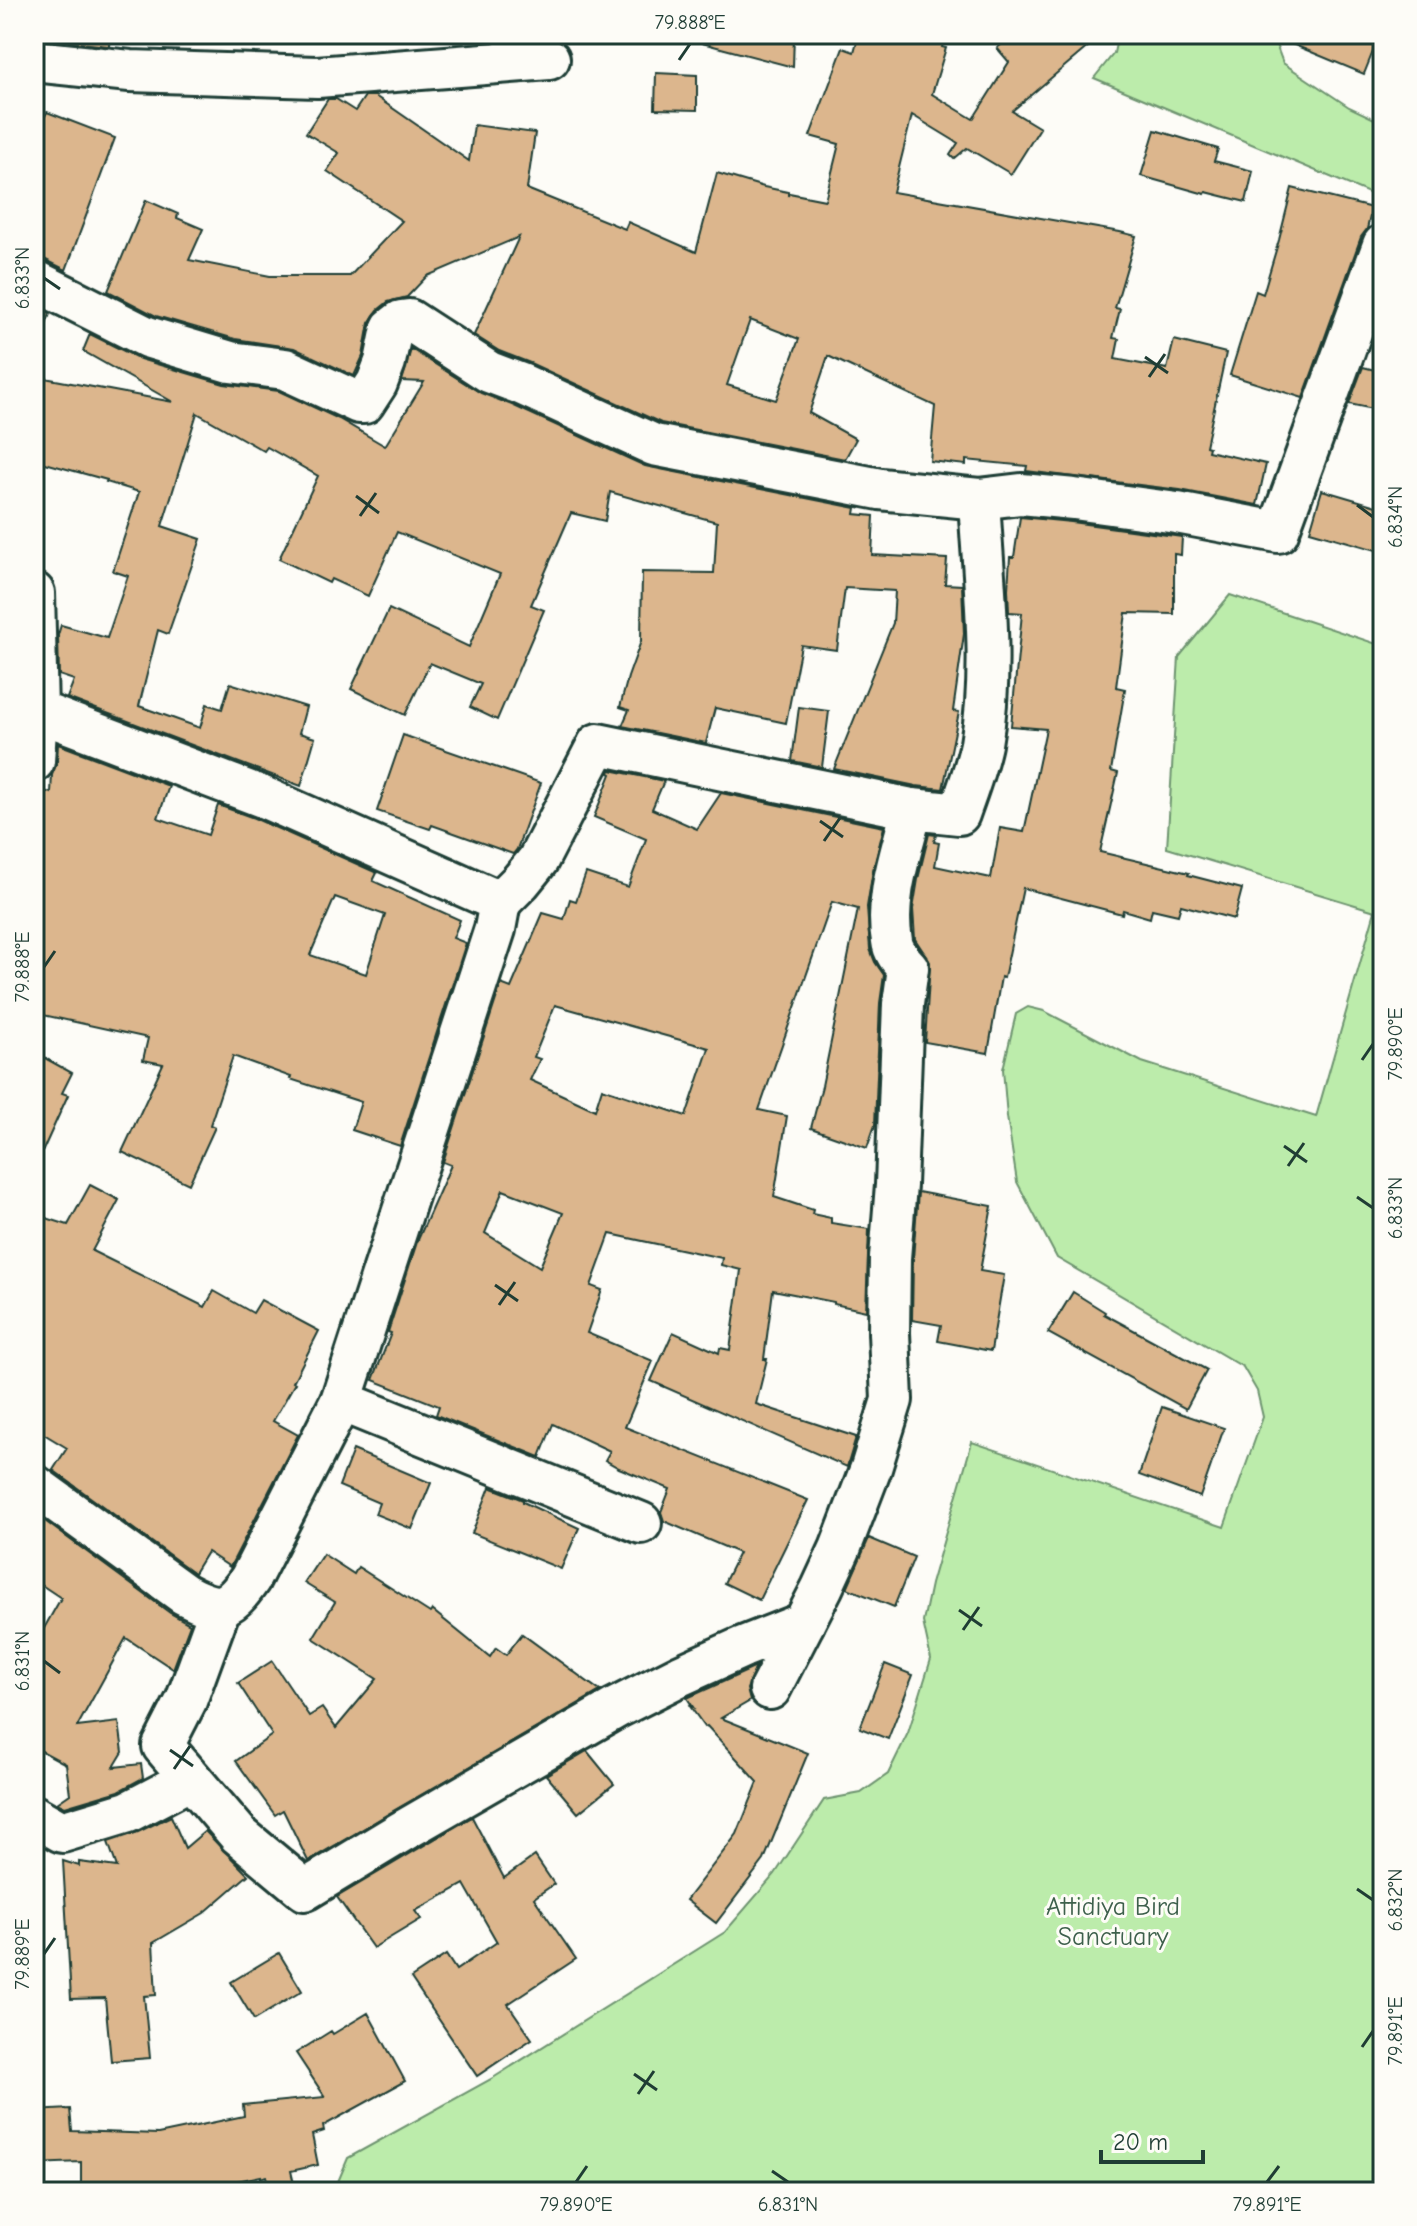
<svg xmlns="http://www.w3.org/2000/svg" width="1417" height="2226" font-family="'Comic Neue',sans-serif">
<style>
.green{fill:#bcecab;stroke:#6e9470;stroke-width:2}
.building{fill:#dcb68d;stroke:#1f3d34;stroke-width:2;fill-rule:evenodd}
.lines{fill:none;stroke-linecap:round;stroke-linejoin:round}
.minor-casing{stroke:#1f3d34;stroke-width:46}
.minor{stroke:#fdfcf7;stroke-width:40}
.ticks{fill:none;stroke:#1f3d34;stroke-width:3}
.labels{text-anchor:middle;stroke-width:6;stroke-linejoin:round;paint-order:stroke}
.park-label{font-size:26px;fill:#3e604c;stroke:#fdfcf7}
.neatline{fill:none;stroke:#1f3d34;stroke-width:3}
.ticks-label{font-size:20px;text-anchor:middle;fill:#1f3d34}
</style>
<rect width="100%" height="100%" fill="#fdfcf7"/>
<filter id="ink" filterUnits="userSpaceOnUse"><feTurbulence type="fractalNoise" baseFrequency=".0125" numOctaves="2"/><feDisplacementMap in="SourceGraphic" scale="16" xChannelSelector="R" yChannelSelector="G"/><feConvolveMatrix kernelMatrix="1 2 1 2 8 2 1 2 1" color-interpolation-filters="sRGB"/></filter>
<g filter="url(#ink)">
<g class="green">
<polygon points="1118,34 1272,34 1283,63 1349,107 1383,123 1383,199 1094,78 1114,53"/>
<polygon points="1230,595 1380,645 1383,648 1383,2192 337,2192 337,2184 348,2158 493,2078 725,1932 775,1874 824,1800 861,1793 888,1774 908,1733 931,1659 923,1622 931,1584 972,1442 1224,1527 1263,1417 1257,1391 1243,1367 1057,1258 1017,1182 1007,1117 1003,1069 1016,1014 1028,1007 1044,1011 1142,1062 1316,1117 1375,911 1167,848 1179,657"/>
</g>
<g class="building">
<polygon points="70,34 110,34 109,46 70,42"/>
<polygon points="704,34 794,34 793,67 702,43"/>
<path d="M859,34H946L942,47L946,48L932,94L973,119L1009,62L997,48L1014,34H1103L1012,111L1040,128L1011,174L967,148L954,159L950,155L958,143L912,115L893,192L1120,232L1136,236L1115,308L1120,309L1113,338L1119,339L1115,359L1167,369L1174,340L1226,353L1206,446L1209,447L1208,451L1266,464L1257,505L1180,490L1026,471L1027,466L966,460V465L930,461L935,406L828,356L809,413L856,439L845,459L661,423L530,363L499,351L474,335L519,237L427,276L407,297L388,302L378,310L369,323L363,356L354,376L294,348L235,339L156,316L108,291L146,200L178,214L177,218L203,229L189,260L270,276H350L402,221L327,171L339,153L306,133L328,99H336L355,111L365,96H375L469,161L474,125L535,133L527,189L625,229L628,222L696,252L717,173L764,187L788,192V196L789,193L825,200L839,144L810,136L843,48L854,52ZM750,320L799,339L776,400L727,385Z"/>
<polygon points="1268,34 1380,34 1364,74"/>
<polygon points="656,73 697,75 697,110 655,109"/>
<polygon points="47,112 115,138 66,270 44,259 34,257 34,113 45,116"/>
<polygon points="1155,130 1218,149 1214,161 1253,171 1246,202 1206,192 1205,194 1141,176"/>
<polygon points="1292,188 1372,208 1367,229 1361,237 1303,398 1230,375 1256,291 1263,294 1279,240"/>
<polygon points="34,306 50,314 37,348 34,348"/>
<polygon points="90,334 140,359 224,384 279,391 339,419 385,446 424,382 402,381 411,349 481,393 512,405 645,466 856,508 855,514 874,516 872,555 947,559 945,584 962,585 964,634 953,711 959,712 943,789 916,786 834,769 893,623 895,591 845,588 837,650 801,645 786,723 715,708 706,743 622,726 629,710 620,707 628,677 641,641 642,572 714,573 717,522 610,492 605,521 571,513 531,605 544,610 497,720 470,707 481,684 430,663 405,715 351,689 389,609 469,647 500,574 397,532 368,596 331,579 329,583 279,559 318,476 267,447 264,451 197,413 162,526 201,539 168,634 158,630 139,706 200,728 207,704 222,709 230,683 306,707 299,733 315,738 301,786 67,698 74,680 59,675 58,635 61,625 107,638 128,576 113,571 139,492 106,482 107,480 34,460 34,376 173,402 83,351"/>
<polygon points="1363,367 1383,372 1383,411 1349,404"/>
<polygon points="1322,490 1383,508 1383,552 1310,531"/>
<polygon points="1020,517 1071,522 1182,537 1181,555 1174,554 1174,614 1126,613 1116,687 1125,689 1111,771 1118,773 1100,852 1189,873 1188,875 1242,889 1234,919 1181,905 1178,915 1152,909 1150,918 1123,910 1122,914 1023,888 1004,978 1001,977 988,1053 925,1042 930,962 915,939 913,909 918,879 929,834 936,835 934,842 939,843 935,866 991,878 1000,828 1024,832 1046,729 1011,726 1022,613 1009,612 1008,589 1010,557 1014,557"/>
<polygon points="799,707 829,711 822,767 792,761"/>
<polygon points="403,735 541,783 517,849 513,854 432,825 430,829 377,811"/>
<path d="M58,744L169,786L158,818L208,835L218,805L254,818L377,873L373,881L460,920L453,938L466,943L400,1146L352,1130L361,1102L290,1079L291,1077L233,1056L210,1125L215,1127L189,1184L122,1152L163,1064L143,1060L148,1038L34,1013V817L40,790L51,793L52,775L57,762ZM335,897L385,915L366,974L310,955Z"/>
<path d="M610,770L664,781L652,809L697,829L721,793L884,827L873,870L867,907L870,949L875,962L884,975L880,1003L875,1125L867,1148L811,1128L822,1086L858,909L832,902L759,1110L787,1116L774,1197L813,1210L812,1214L831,1218V1223L869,1229L866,1311L834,1304V1302L773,1290L764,1359H767L756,1404L856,1437L847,1467L651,1381L673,1332L719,1353L720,1348L730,1350L741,1270L721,1265L722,1258L610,1234L591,1286L602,1290L587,1333L653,1361L625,1427L808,1500L759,1600L724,1583L739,1553L664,1521L661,1512L670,1489L619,1468L605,1460L610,1451L553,1424L540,1457L436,1415L439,1406L373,1380L391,1333L388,1332L417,1242L451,1165L443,1162L501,984L511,988L543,913L564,919L570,899L576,901L586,873L628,887L646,839L594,817L611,774L609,773ZM555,1005L709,1048L686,1116L602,1088L595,1110L530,1080L540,1059L534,1057ZM503,1190L563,1213L540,1267L485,1233Z"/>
<polygon points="34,1052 72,1073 62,1093 68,1095 34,1170"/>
<polygon points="90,1185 119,1200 92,1251 205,1307 214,1291 253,1313 261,1300 319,1331 293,1382 295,1383 273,1421 298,1435 230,1567 207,1552 194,1573 53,1470 67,1448 34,1428 34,1400 44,1384 34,1377 34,1214 68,1225"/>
<polygon points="918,1192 992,1206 980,1271 1004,1275 991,1351 938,1341 941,1325 912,1320 913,1259"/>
<polygon points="1073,1292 1105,1312 1104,1314 1207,1370 1186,1409 1048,1333"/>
<polygon points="1162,1407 1224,1428 1200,1497 1139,1475"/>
<polygon points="353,1450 431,1483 412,1529 375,1514 379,1503 339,1486"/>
<polygon points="490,1487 523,1500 523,1502 579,1528 561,1569 472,1533"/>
<polygon points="34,1513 170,1613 190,1624 173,1669 126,1638 77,1727 119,1722 123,1752 114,1767 141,1764 143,1778 119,1791 65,1807 57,1803 70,1794 66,1764 34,1747 34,1646 61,1598 34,1580"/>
<polygon points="869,1538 914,1557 894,1607 847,1588"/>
<polygon points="323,1554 354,1574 358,1567 430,1613 432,1610 490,1657 496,1648 506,1655 522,1634 600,1691 308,1861 283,1810 275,1815 236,1761 272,1735 238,1683 272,1661 309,1716 322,1708 336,1728 377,1679 313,1638 335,1602 304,1583"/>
<polygon points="885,1664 913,1675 888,1739 860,1728"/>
<polygon points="756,1667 747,1689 750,1701 721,1718 808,1753 764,1860 716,1923 686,1900 737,1834 758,1782 707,1726 705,1727 689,1705 693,1707 687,1698"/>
<polygon points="587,1751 614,1784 578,1813 546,1775"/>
<polygon points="171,1816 185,1848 205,1831 248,1875 204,1913 153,1943 156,1995 144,1996 150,2058 111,2061 105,1998 71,1999 63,1861 79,1866 79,1862 117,1867 108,1842 138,1832"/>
<polygon points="472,1817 504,1878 535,1856 554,1884 534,1898 576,1959 508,2004 532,2039 477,2076 411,1978 446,1955 456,1970 497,1942 464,1884 415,1911 421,1919 373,1948 337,1897"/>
<polygon points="279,1953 302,1991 254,2020 231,1982"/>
<polygon points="368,2013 405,2081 323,2126 324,2131 312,2135 318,2165 291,2171 296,2192 270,2192 266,2176 261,2178 261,2176 184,2192 147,2192 147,2189 81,2188 81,2162 34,2164 34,2111 70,2109 72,2131 158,2134 244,2116 243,2105 325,2097 296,2053 331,2031 333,2034"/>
</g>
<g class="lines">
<g class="minor-casing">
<g id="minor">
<polyline points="34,61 130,71 317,77 549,59"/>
<polyline points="34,280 147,337 230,362 285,369 359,403 364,403 377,383 385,362 392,328 401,321 409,320 489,372 521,384 654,445 880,489 979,499 1021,494 1074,499 1177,513 1278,532 1383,245"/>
<polyline points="34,593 37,711 34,761"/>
<polyline points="500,902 521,881 538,860 598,744 912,809"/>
<polyline points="341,1401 641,1523"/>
<path d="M34,1485L184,1594C218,1612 228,1611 250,1579L341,1401L495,929L500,902L263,797L37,711"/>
<polyline points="220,1608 186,1701 163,1746 239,1835 305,1890 401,1832 616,1708 681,1675 743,1647 804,1623"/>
<path d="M770,1689L822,1588L840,1549L871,1468L892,1400L889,1333L890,1258L896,1185L903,1004L908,968C901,960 893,952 892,941C884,897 902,851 912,809L959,814C967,791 976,768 981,744C995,666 983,578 979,499"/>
<polyline points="34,1816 62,1832 128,1812 191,1779"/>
</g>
</g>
<use href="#minor" class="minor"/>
</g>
</g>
<path class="ticks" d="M679,60L690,44M44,278L60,289M1145,357L1168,373M1149,377L1165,354M356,496L379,513M1357,505L1373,517M360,516L376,493M820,821L843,837M824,841L840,818M44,967L55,951M1362,1060L1373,1044M1284,1146L1307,1162M1288,1166L1304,1143M1357,1197L1373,1208M495,1285L518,1301M499,1305L515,1282M959,1610L982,1626M963,1630L979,1607M44,1661L60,1673M170,1750L193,1766M174,1769L190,1746M1357,1889L1373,1900M44,1954L55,1938M1362,2047L1373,2031M634,2074L657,2090M638,2094L654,2071M772,2171L788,2182M576,2182L587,2166M1267,2182L1279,2166"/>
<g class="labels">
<g class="park-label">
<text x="1113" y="1915">Attidiya Bird<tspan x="1113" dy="30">Sanctuary</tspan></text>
</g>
</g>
<rect width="1417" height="2226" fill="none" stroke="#fdfcf7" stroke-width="88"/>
<path d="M1101 2150v12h102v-12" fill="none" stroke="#1f3d34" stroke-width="4"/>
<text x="1113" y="2150" font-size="24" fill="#1f3d34" stroke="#fdfcf7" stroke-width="6" paint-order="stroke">20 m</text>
<rect x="44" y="44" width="1329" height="2138" class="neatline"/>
<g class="ticks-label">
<text x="690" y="29">79.888°E</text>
<text transform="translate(22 278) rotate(-90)" y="7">6.833°N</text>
<text transform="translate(1395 517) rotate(-90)" y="7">6.834°N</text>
<text transform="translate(22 967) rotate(-90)" y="7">79.888°E</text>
<text transform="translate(1395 1044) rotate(-90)" y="7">79.890°E</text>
<text transform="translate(1395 1208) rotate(-90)" y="7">6.833°N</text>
<text transform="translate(22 1661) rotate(-90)" y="7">6.831°N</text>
<text transform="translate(1395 1900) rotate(-90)" y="7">6.832°N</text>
<text transform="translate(22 1954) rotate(-90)" y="7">79.889°E</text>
<text transform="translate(1395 2031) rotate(-90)" y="7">79.891°E</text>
<text x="576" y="2211">79.890°E</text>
<text x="788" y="2211">6.831°N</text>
<text x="1267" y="2211">79.891°E</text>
</g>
</svg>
